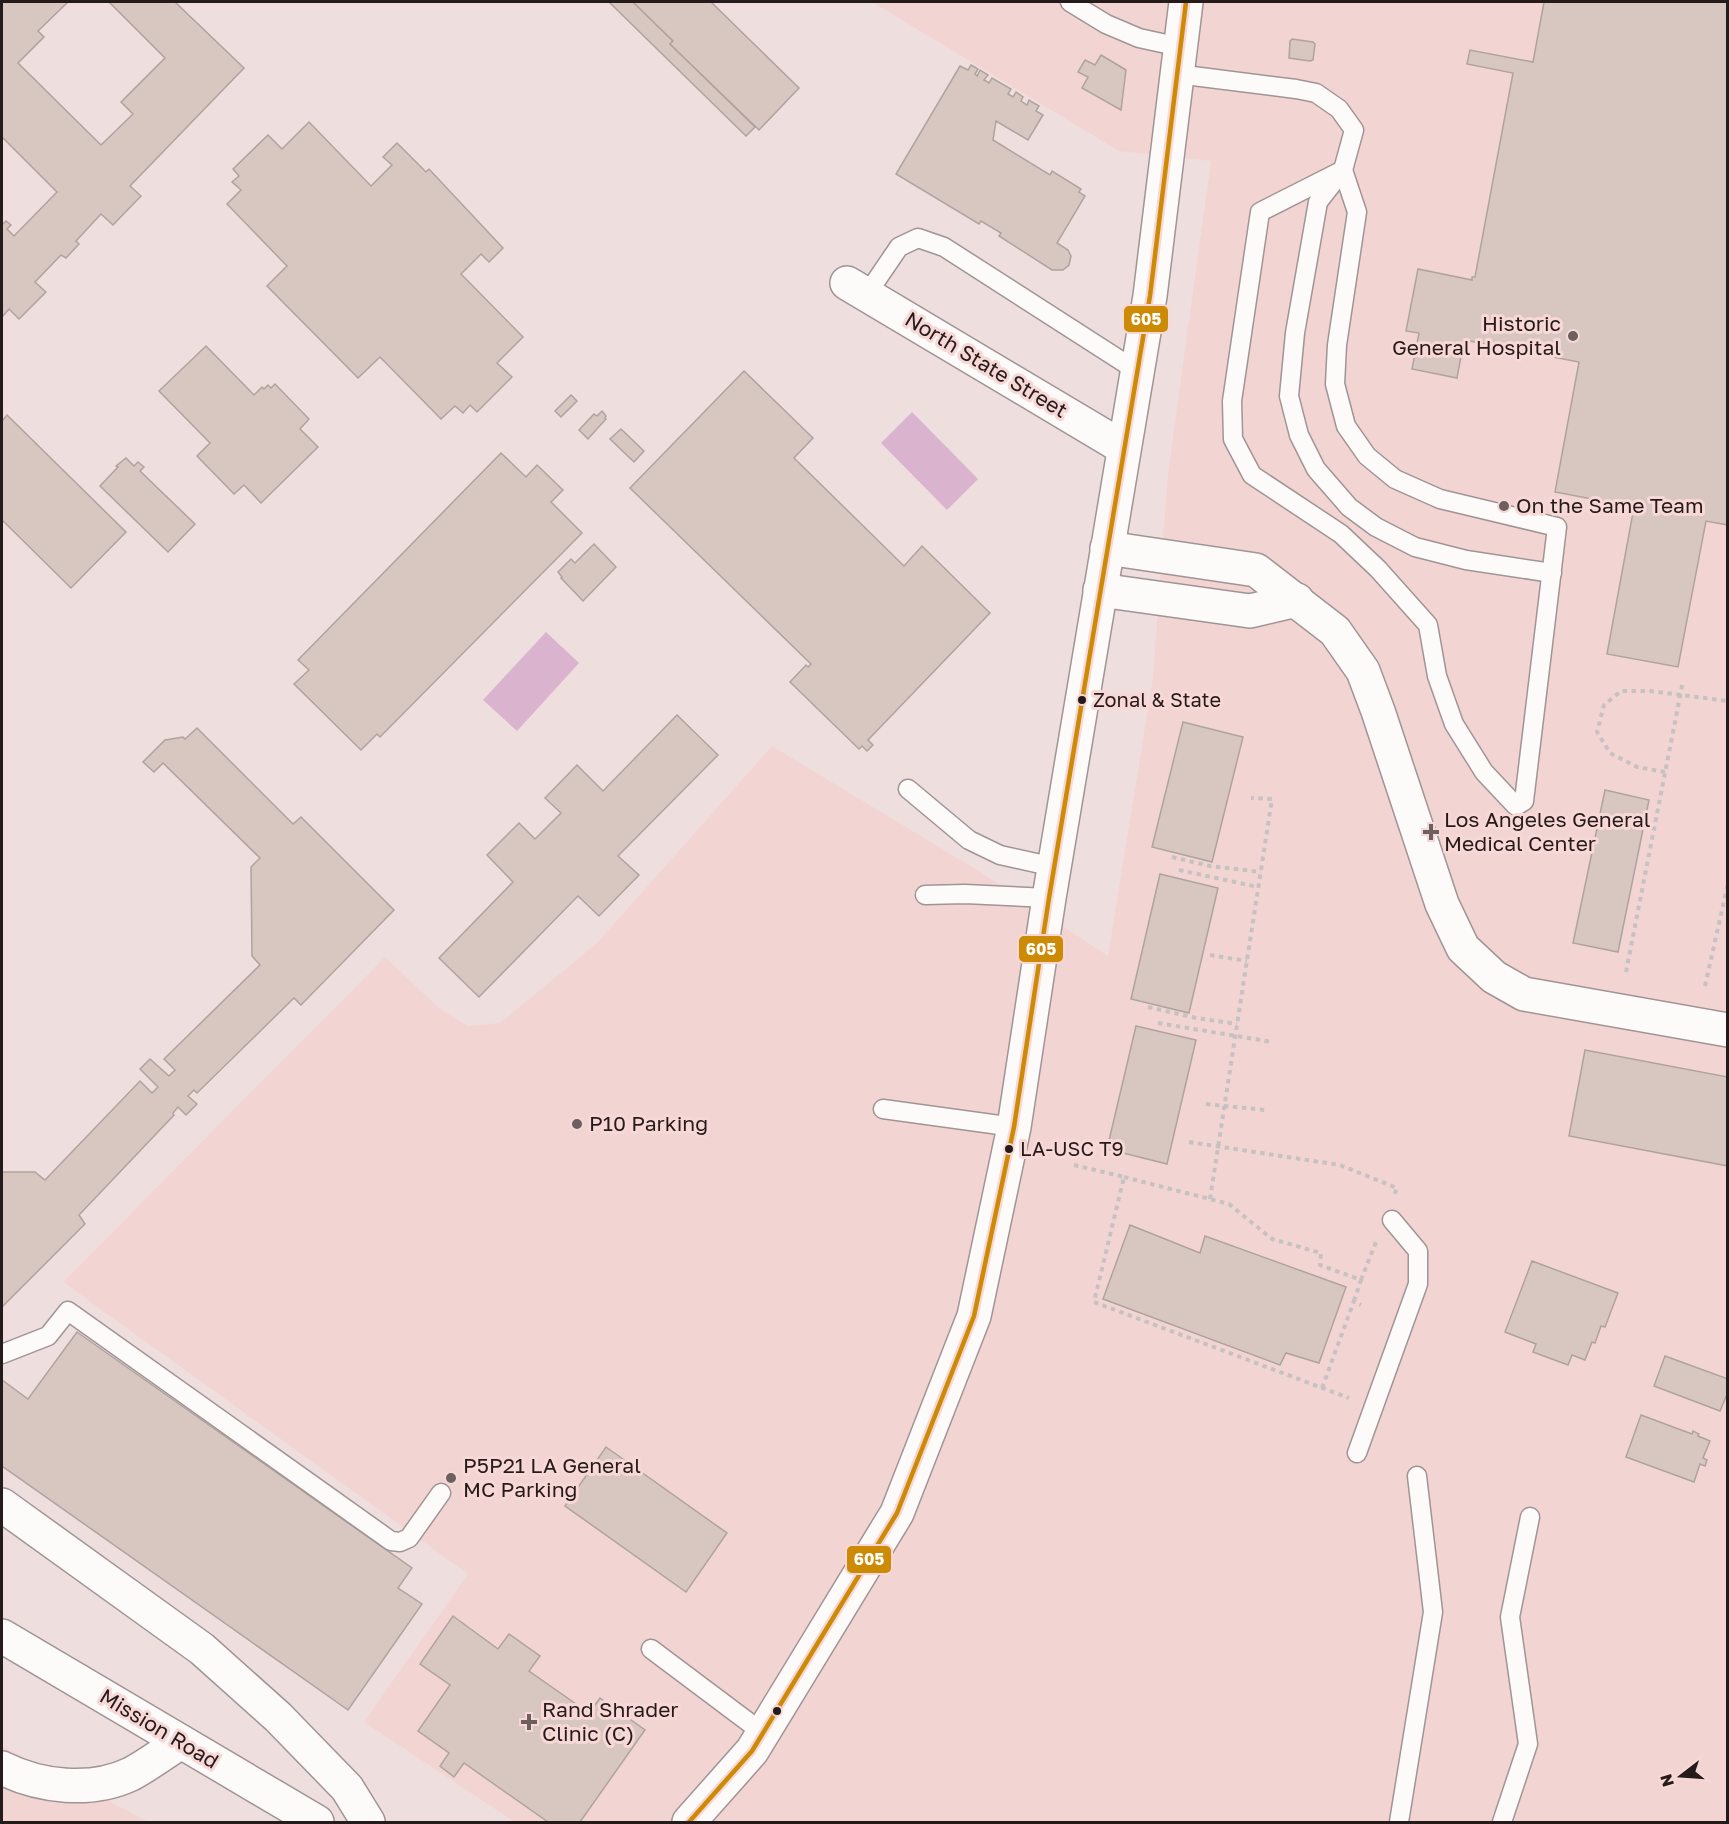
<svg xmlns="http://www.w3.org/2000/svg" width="1729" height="1824" font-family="'Golos Text',sans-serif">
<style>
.built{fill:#f2d5d3}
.water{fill:#dab3cf}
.building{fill:#d8c6c1;stroke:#afa3a0;stroke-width:1.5}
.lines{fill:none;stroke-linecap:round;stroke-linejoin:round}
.lane-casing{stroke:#a19494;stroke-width:21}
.street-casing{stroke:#a19494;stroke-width:36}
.primary-casing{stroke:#a19494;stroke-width:36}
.path{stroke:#c7c1c1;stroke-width:4;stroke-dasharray:4.5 4.5;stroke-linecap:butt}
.lane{stroke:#fdfafa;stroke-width:18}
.street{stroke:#fdfafa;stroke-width:33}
.primary{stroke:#fdfafa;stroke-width:33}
.bus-1-casing{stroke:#f7d8d6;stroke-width:9}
.bus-1{stroke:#cd8a05;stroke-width:4.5}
.poi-dot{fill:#6c5f5f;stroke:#f7d8d6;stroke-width:2}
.bus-dot{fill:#261b1b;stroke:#f7d8d6;stroke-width:2}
.labels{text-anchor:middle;stroke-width:6;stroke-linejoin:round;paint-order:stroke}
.bus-label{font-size:20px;fill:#261b1b;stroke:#f7d8d6;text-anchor:start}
.poi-label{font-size:21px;fill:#261b1b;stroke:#f7d8d6;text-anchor:start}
.street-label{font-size:21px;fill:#261b1b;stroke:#f7d8d6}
.line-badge{stroke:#f7d8d6;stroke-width:2}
.badge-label{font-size:16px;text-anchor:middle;font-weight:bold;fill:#fff}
</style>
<rect width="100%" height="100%" fill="#efdede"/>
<g class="built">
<polygon points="872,2 1727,2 1727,1822 515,1822 364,1722 468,1574 63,1282 385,957 440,1009 468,1026 500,1023 597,943 772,746 990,878 1108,956 1153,678 1168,474 1211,161 1119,151"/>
<polygon points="2,1746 149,1822 2,1822"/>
</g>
<g class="water">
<polygon points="912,412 978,479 947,510 881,443"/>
<polygon points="546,632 579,663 517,731 483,700"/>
</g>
<g class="building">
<polygon points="2,2 68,2 38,31 44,37 18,63 101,145 133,114 121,102 165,58 109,2 175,2 244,68 130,186 141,196 113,225 101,214 76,241 79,244 66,258 61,255 35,282 46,292 19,319 9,309 2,317 2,225 6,221 11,225 7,229 14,236 57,192 2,137"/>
<polygon points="609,2 633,2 673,41 670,44 755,127 746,136"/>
<polygon points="633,2 711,2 799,88 759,130 670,44 673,41"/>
<polygon points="1544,2 1728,2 1728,525 1706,521 1678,667 1607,654 1634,507 1555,492 1579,362 1464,340 1457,378 1412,369 1419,333 1406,331 1418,269 1472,280 1472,277 1475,277 1513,73 1467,64 1470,50 1533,62"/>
<polygon points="1292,39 1313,42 1315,44 1313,60 1310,61 1289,58 1290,41"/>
<polygon points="1101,55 1126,70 1121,110 1082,88 1088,77 1078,72 1085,60 1095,65"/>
<polygon points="971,65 978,69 975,74 977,76 980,70 988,75 984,80 989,83 992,78 1011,89 1008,94 1013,97 1016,92 1023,97 1021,101 1027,105 1029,100 1039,106 1036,111 1043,115 1028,140 996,121 993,140 1050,175 1052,171 1081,189 1079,192 1085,196 1057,243 1068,250 1071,256 1069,265 1063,270 1052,270 999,236 1001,233 981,221 979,224 896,174 960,66 968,70"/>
<polygon points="309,122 371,186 392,165 383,157 397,143 426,172 429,169 503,248 489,262 481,254 461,274 523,337 497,363 512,377 477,412 470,405 463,413 455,406 441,419 380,357 358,378 267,286 287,266 227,204 241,190 232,182 239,176 233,169 268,135 282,149"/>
<polygon points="206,346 254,395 262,387 264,389 268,385 271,388 275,384 309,419 300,429 318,447 261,503 244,485 234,494 197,456 210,443 159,391"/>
<polygon points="744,371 813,438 794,458 904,566 922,546 990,613 868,740 873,745 867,751 862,746 859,749 790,682 806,665 808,667 811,664 630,488"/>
<polygon points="571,395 577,401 561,417 555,411"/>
<polygon points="602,411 606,416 605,418 606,419 588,439 579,430 594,414 597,416"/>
<polygon points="7,415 126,532 71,588 2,520 2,421"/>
<polygon points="621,429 644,451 634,462 610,439"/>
<polygon points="501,453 526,477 537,465 563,490 551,502 582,533 380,737 377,734 361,750 294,684 309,670 298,660"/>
<polygon points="126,458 134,466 138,462 144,467 140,471 195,524 168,552 100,486 118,467 116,466"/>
<polygon points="594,544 616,567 583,601 561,578 562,577 558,572 571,559 575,563"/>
<polygon points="677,715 718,755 618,856 639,875 599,916 578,896 479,997 439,958 513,882 487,855 519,823 535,839 561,813 545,798 577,765 603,791"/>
<polygon points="1183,722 1243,737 1212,862 1152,847"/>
<polygon points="197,728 293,824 301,817 394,910 301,1005 294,998 197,1093 194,1090 188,1096 197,1104 186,1115 178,1107 173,1113 174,1115 79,1215 85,1224 2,1307 2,1172 35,1172 45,1180 140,1081 152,1093 158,1087 140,1069 150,1059 169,1076 175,1070 164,1059 260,965 252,956 251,867 260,858 163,763 154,772 143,762 165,740 183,737 185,739"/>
<polygon points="1605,790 1649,800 1618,952 1573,943"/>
<polygon points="1160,874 1218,888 1189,1013 1131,999"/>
<polygon points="1136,1026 1196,1040 1167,1164 1107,1149"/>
<polygon points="1585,1050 1728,1077 1728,1166 1569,1136"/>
<polygon points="1130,1225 1200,1253 1205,1236 1346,1287 1319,1363 1286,1353 1280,1365 1103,1299"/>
<polygon points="1532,1261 1618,1293 1605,1327 1601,1326 1595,1343 1592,1342 1585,1360 1572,1355 1568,1365 1533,1352 1536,1344 1505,1332"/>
<polygon points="77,1332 412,1568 398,1588 422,1604 348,1710 2,1466 2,1380 28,1399"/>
<polygon points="1665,1356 1728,1379 1728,1392 1720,1411 1654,1386"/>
<polygon points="1641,1415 1692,1434 1693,1431 1699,1434 1698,1436 1710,1441 1703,1458 1707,1460 1705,1466 1700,1464 1694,1482 1626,1457"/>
<polygon points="606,1447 727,1533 686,1592 565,1506"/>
<polygon points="453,1616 498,1649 509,1634 540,1656 529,1671 589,1713 600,1698 645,1730 580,1822 548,1822 464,1763 454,1777 440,1766 449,1753 418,1731 450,1685 420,1664"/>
</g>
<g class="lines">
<g class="lane-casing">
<g id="lane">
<polyline points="1070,2 1106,24 1139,38 1180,47"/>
<polyline points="1177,74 1296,89 1316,93 1339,109 1354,130 1343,170 1318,202 1295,333 1289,396 1299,435 1316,469 1349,507 1376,527 1415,547 1466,560 1552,573"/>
<polygon points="1343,170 1357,212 1337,345 1335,384 1346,426 1367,456 1395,479 1440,499 1557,527 1524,801 1516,806 1484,772 1454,724 1437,676 1428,625 1378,569 1341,534 1252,475 1233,439 1232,401 1260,212"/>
<polyline points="867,294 899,247 918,238 944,247 1137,371"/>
<polyline points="908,789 969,840 1000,855 1054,867"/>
<polyline points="925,895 965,894 1049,898"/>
<polyline points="883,1109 1014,1127"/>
<polyline points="2,1354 48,1336 68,1311 391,1541 400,1542 409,1538 441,1493"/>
<polyline points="1357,1453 1418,1284 1418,1251 1392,1220"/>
<polyline points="651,1649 763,1733"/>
<polyline points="1399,1822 1433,1612 1417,1476"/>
<polyline points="1502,1822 1528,1744 1510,1617 1530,1517"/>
</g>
</g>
<g class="street-casing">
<g id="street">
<polyline points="847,283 1124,448"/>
<polyline points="1107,548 1256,570 1335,631 1363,671 1378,711 1442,904 1463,948 1494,977 1524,994 1728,1030"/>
<polyline points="1100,590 1250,611 1297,600"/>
<polyline points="689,1822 752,1751 897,1513 974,1316 1014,1127 1049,898 1150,296 1186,2"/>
</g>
</g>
<g class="primary-casing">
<g id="primary">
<polyline points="2,1505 202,1649 278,1717 347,1788 368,1822"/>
<polyline points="2,1636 317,1822"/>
<path d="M2,1768C40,1787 91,1793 131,1774C148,1765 165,1752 181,1742"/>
</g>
</g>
<g class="path">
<polyline points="1665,772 1637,767 1610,753 1597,732 1604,705 1621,691 1650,691 1728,701"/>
<polyline points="1172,857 1210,866 1261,872"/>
<polyline points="1179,870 1258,887"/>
<polyline points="1210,955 1247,961"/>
<polyline points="1626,972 1683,681"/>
<polyline points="1705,986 1728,883"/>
<polyline points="1148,1007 1196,1018 1237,1024"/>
<polyline points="1158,1023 1272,1042"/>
<polyline points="1206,1104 1265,1110"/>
<polyline points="1189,1142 1340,1165 1397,1188 1394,1196"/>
<polyline points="1074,1165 1124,1177 1094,1302 1349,1398"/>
<polyline points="1124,1177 1229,1204 1272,1239 1321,1253 1320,1265 1361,1280 1354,1301"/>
<polyline points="1210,1199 1272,799 1251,798"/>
<polyline points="1361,1280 1376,1242"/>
<polyline points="1322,1388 1354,1301 1361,1305"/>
</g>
<use href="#lane" class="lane"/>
<use href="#street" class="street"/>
<use href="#primary" class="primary"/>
<g class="bus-1-casing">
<polyline id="bus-1" points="689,1822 752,1751 897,1513 974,1316 1014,1127 1049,898 1150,296 1186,2"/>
</g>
<use href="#bus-1" class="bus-1"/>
</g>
<g class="poi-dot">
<circle cx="1573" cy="336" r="6"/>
<circle cx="1504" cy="506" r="6"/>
<path d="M1428 823h6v6h6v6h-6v6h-6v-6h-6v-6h6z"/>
<circle cx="577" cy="1124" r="6"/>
<circle cx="451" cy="1478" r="6"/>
<path d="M526 1713h6v6h6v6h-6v6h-6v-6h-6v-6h6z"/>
</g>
<g class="bus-dot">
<circle cx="1082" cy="700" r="5"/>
<circle cx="1009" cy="1149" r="5"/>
<circle cx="777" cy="1711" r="5"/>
</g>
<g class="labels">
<g class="bus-label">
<text x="1093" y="707">Zonal &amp; State</text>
<text x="1020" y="1156">LA-USC T9</text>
</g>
<g class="poi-label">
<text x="1561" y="331" text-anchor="end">Historic<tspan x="1561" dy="24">General Hospital</tspan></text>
<text x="1516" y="513">On the Same Team</text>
<text x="1444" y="827">Los Angeles General<tspan x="1444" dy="24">Medical Center</tspan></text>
<text x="589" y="1131">P10 Parking</text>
<text x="463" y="1473">P5P21 LA General<tspan x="463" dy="24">MC Parking</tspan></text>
<text x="542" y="1717">Rand Shrader<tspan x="542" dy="24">Clinic (C)</tspan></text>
</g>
<g class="street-label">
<text transform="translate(986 365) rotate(31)" y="7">North State Street</text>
<text transform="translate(159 1729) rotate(31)" y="7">Mission Road</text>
</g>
</g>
<g class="line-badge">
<rect x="1123" y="305" width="46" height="28" rx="6" fill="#cd8a05"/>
<rect x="1018" y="935" width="46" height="28" rx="6" fill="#cd8a05"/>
<rect x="846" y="1545" width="46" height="29" rx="6" fill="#cd8a05"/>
</g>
<g class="badge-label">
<text x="1146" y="325">605</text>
<text x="1041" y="955">605</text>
<text x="869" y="1565">605</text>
</g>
<rect width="1729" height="1824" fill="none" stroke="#261b1b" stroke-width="6"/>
<g transform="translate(1681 1776) rotate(253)" stroke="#f7d8d6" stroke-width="4.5" paint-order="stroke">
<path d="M0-4.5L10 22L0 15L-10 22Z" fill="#261b1b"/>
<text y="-9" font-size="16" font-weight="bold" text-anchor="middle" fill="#261b1b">N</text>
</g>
</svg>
